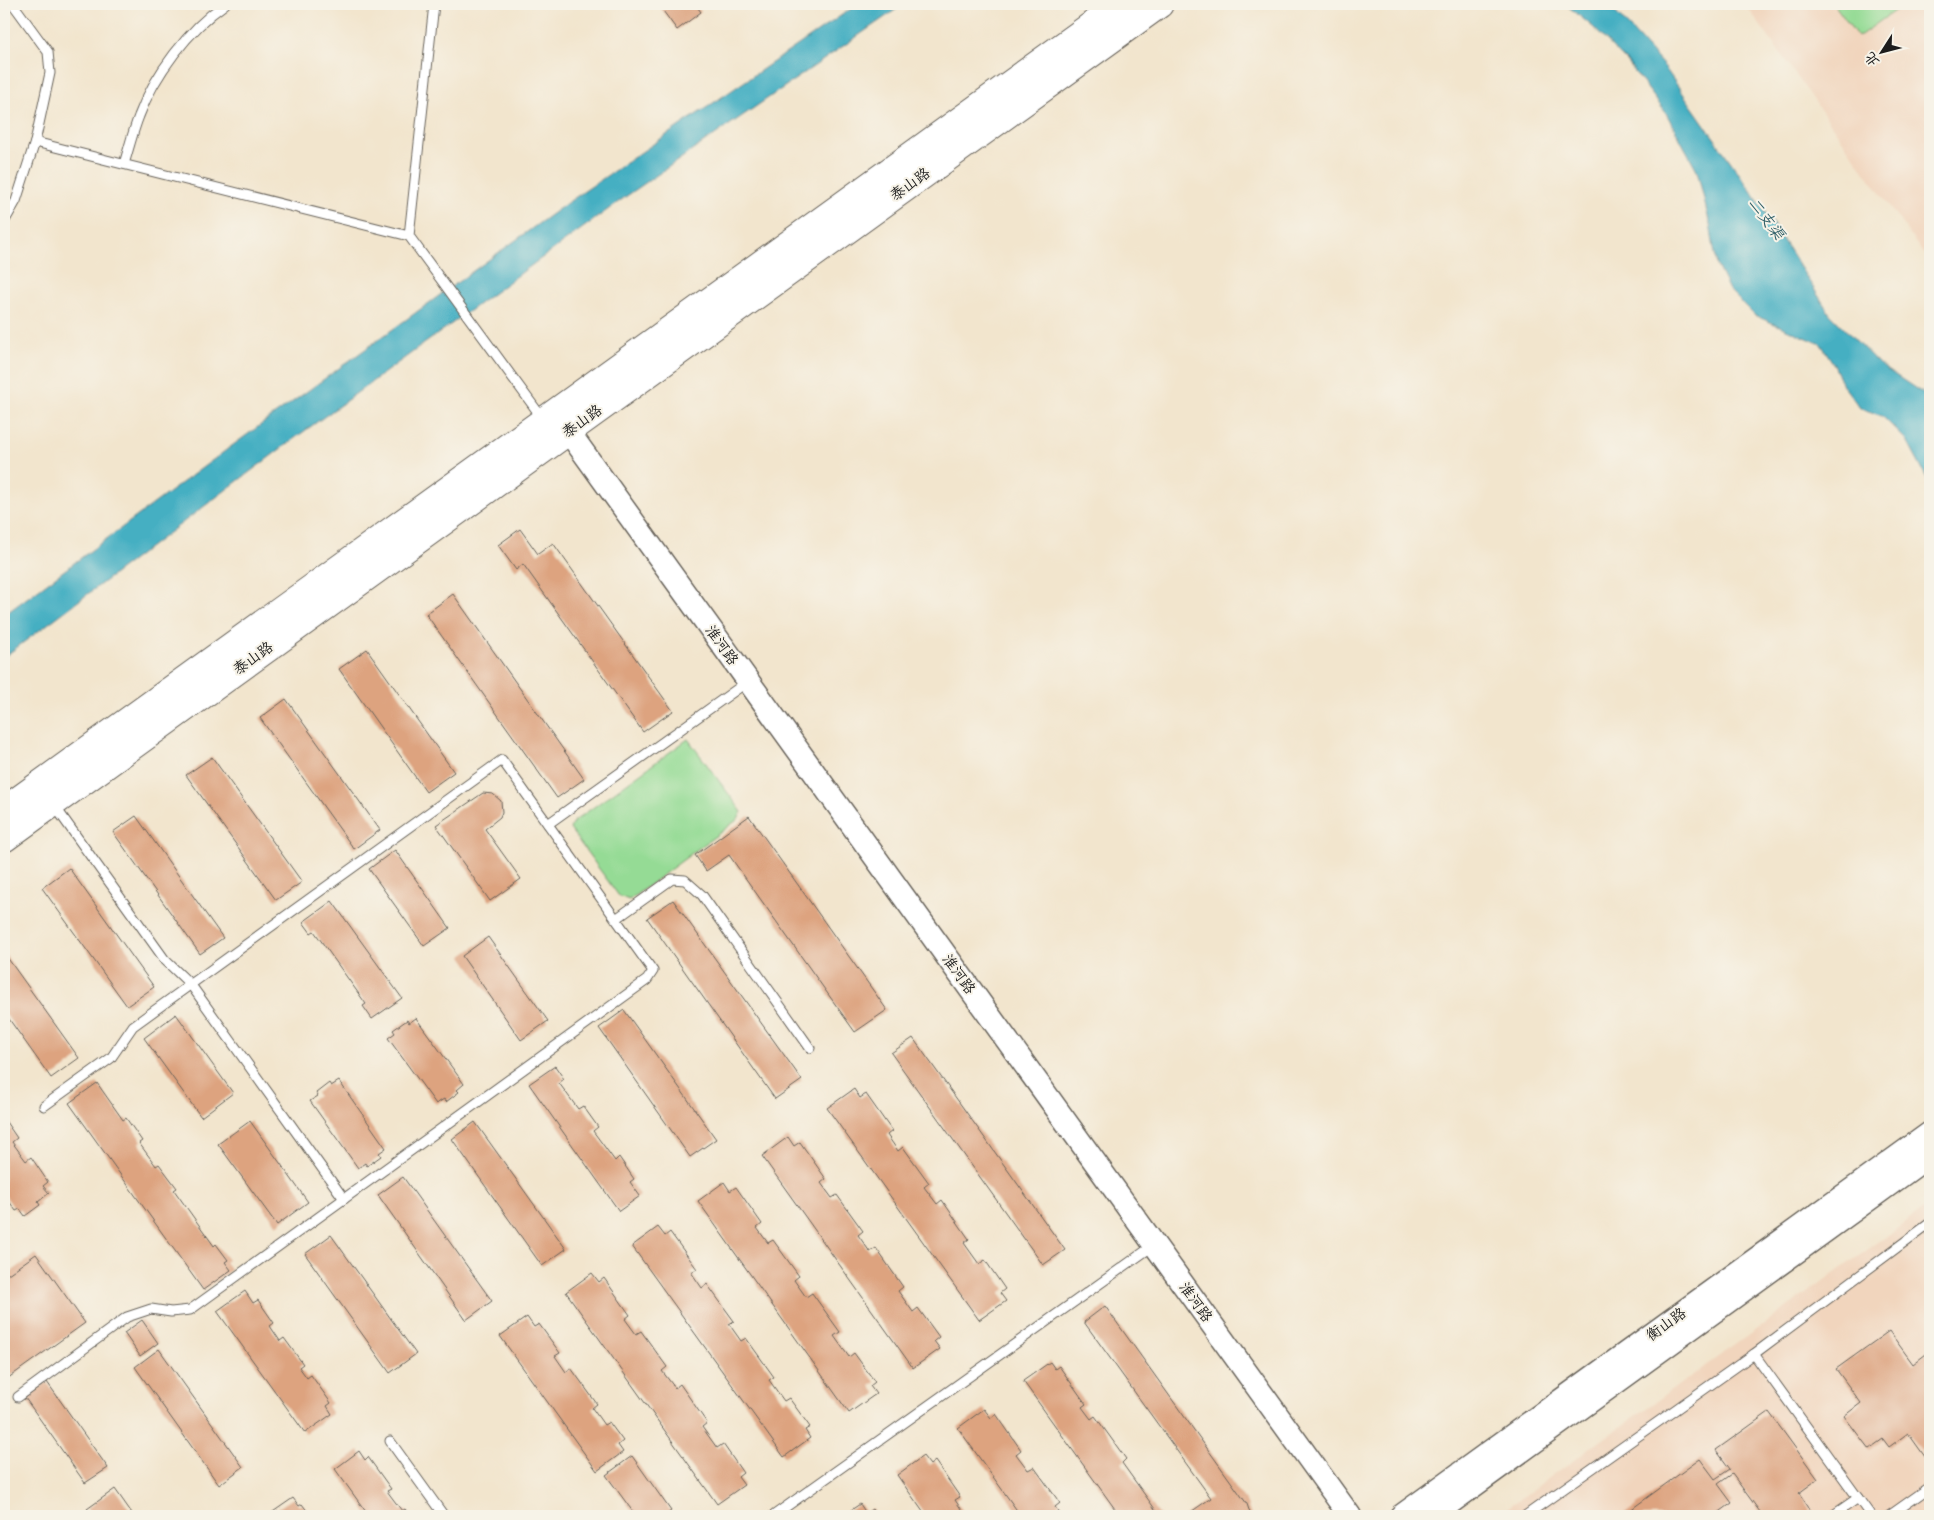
<svg xmlns="http://www.w3.org/2000/svg" width="1934" height="1520" font-family="'Playpen Sans','LXGW WenKai TC',sans-serif">
<style>
.built{fill:#f1d5bd}
.green{fill:#95db95;stroke:#587c58}
.water{fill:#44afc2;stroke:#30666f}
.building{fill:#dda37f}
.lines{fill:none;stroke-linecap:round;stroke-linejoin:round}
.service-casing{stroke:#67625a;stroke-width:11}
.tertiary-casing{stroke:#67625a;stroke-width:25}
.primary-casing{stroke:#67625a;stroke-width:30}
.service{stroke:#fff;stroke-width:9}
.tertiary{stroke:#fff;stroke-width:22}
.primary{stroke:#fff;stroke-width:28}
.labels{text-anchor:middle;stroke-width:4;stroke-linejoin:round;paint-order:stroke}
.street-label{font-size:15px;fill:#1c1c1c;stroke:#f7f3e8}
.water-label{font-size:16px;font-style:italic;fill:#2e5e67;stroke:#f7f3e8}
</style>
<rect width="100%" height="100%" fill="#f7f3e8"/>
<filter id="ink" filterUnits="userSpaceOnUse"><feTurbulence type="fractalNoise" baseFrequency=".02" numOctaves="2"/><feDisplacementMap in="SourceGraphic" scale="10" xChannelSelector="R" yChannelSelector="G"/><feConvolveMatrix kernelMatrix="1 2 1 2 8 2 1 2 1" color-interpolation-filters="sRGB"/></filter>
<filter id="wash" filterUnits="userSpaceOnUse"><feTurbulence type="fractalNoise" baseFrequency=".0096" numOctaves="4" result="noise"/><feDisplacementMap in="SourceGraphic" scale="20" xChannelSelector="R" yChannelSelector="G"/><feGaussianBlur stdDeviation="1.12" result="paint"/><feColorMatrix in="noise" values="0 0 0 0 0 0 0 0 0 0 0 0 0 0 0 0 0 1.4 0 .05"/><feComposite in="paint" operator="in"/></filter>
<g filter="url(#wash)">
<rect width="100%" height="100%" fill="#f2e5cd"/>
<g class="built">
<polygon points="1745,4 1930,4 1930,263"/>
<polygon points="1930,1205 1930,1516 1496,1516"/>
</g>
<g class="green">
<polygon points="1834,4 1904,4 1858,37"/>
<polygon points="688,739 742,812 737,820 629,900 619,896 570,829 573,822"/>
</g>
<g class="water">
<polygon points="858,4 904,4 628,195 295,438 4,657 4,615 233,445 567,203"/>
<polygon points="1565,4 1608,4 1663,65 1754,195 1830,314 1880,365 1930,398 1930,484 1907,441 1882,416 1860,408 1843,385 1833,363 1821,344 1754,315 1729,290 1717,266 1710,225 1697,170 1666,113 1628,63 1593,27"/>
</g>
<g id="blocks">
<g class="building">
<polygon points="658,4 695,4 701,12 677,30"/>
<polygon points="520,529 538,554 553,543 673,711 643,732 523,564 516,570 498,545"/>
<polygon points="453,594 584,779 557,798 426,614"/>
<polygon points="367,649 454,772 426,792 339,669"/>
<polygon points="286,699 380,830 354,849 260,718"/>
<polygon points="212,757 302,882 276,900 186,775"/>
<polygon points="483,793 493,794 501,801 502,812 500,817 485,829 521,879 490,901 436,825"/>
<polygon points="136,816 223,938 200,954 113,832"/>
<polygon points="749,816 887,1010 855,1032 729,855 706,871 695,855"/>
<polygon points="395,850 450,928 424,946 369,869"/>
<polygon points="69,868 154,987 127,1006 42,888"/>
<polygon points="673,900 802,1080 775,1099 647,918"/>
<polygon points="332,901 402,998 372,1019 363,1006 366,1004 314,931 311,933 303,922"/>
<polygon points="488,937 548,1021 521,1040 462,956"/>
<polygon points="4,953 79,1058 51,1078 4,1012"/>
<polygon points="624,1010 716,1139 690,1157 599,1028"/>
<polygon points="176,1014 233,1093 201,1117 144,1038"/>
<polygon points="416,1018 464,1084 457,1090 459,1092 446,1102 444,1099 436,1104 388,1038 395,1033 393,1030 407,1020 409,1023"/>
<polygon points="913,1038 1065,1250 1043,1265 891,1053"/>
<polygon points="555,1066 564,1079 559,1083 578,1109 583,1106 598,1127 593,1131 615,1161 619,1157 634,1179 630,1182 640,1196 619,1211 529,1084"/>
<polygon points="339,1081 386,1148 379,1153 381,1156 367,1166 365,1163 358,1168 310,1101 318,1096 316,1093 329,1083 331,1086"/>
<polygon points="97,1083 123,1120 126,1118 142,1141 139,1143 156,1166 159,1164 177,1188 174,1190 214,1246 216,1244 228,1260 225,1262 231,1270 203,1290 69,1103"/>
<polygon points="854,1089 860,1098 866,1094 892,1131 887,1135 898,1151 903,1147 929,1183 924,1187 937,1204 942,1200 969,1239 964,1243 979,1264 985,1260 1005,1289 1000,1293 1006,1301 979,1320 827,1108"/>
<polygon points="4,1119 17,1138 12,1142 26,1161 31,1157 48,1182 43,1186 49,1193 38,1202 40,1205 25,1216 20,1209 16,1211 4,1194"/>
<polygon points="250,1121 308,1202 277,1225 218,1144"/>
<polygon points="475,1122 566,1249 542,1266 452,1139"/>
<polygon points="788,1137 794,1146 800,1142 826,1179 821,1183 832,1198 837,1195 863,1231 858,1235 870,1252 876,1248 903,1287 898,1291 913,1312 918,1308 939,1337 934,1341 940,1349 913,1368 762,1156"/>
<polygon points="403,1177 492,1301 466,1320 378,1195"/>
<polygon points="724,1182 730,1191 736,1187 762,1224 757,1228 768,1243 773,1240 799,1276 794,1280 806,1297 812,1293 840,1332 834,1336 849,1357 854,1353 875,1382 870,1386 876,1394 849,1413 698,1201"/>
<polygon points="658,1227 665,1236 670,1232 697,1269 691,1272 702,1288 707,1284 734,1321 729,1324 741,1341 746,1338 774,1377 769,1380 784,1401 789,1398 810,1427 805,1430 810,1438 784,1457 632,1246"/>
<polygon points="331,1235 416,1354 390,1373 305,1254"/>
<polygon points="36,1254 85,1323 4,1381 4,1277"/>
<polygon points="592,1273 599,1282 604,1278 630,1315 625,1319 636,1334 641,1331 667,1367 662,1371 675,1388 680,1384 707,1423 702,1427 717,1448 723,1444 743,1473 738,1477 744,1485 717,1504 566,1292"/>
<polygon points="245,1291 253,1303 258,1300 274,1323 270,1326 280,1341 284,1338 303,1364 299,1367 307,1378 311,1375 331,1403 327,1406 332,1414 305,1433 217,1311"/>
<polygon points="1105,1306 1247,1504 1251,1516 1185,1516 1211,1498 1084,1322"/>
<polygon points="527,1317 534,1327 539,1324 560,1353 555,1356 566,1372 571,1368 597,1404 592,1408 604,1425 609,1422 623,1441 618,1445 623,1452 597,1471 500,1336"/>
<polygon points="142,1320 158,1343 140,1356 124,1333"/>
<polygon points="1889,1331 1913,1364 1930,1351 1930,1459 1928,1461 1908,1433 1889,1447 1883,1439 1869,1449 1844,1416 1861,1403 1836,1369"/>
<polygon points="159,1349 243,1467 219,1485 135,1367"/>
<polygon points="1050,1362 1055,1369 1059,1366 1086,1404 1082,1407 1091,1419 1095,1416 1126,1459 1122,1463 1160,1516 1120,1516 1023,1381"/>
<polygon points="47,1382 108,1468 85,1483 25,1398"/>
<polygon points="984,1409 991,1418 996,1414 1021,1450 1016,1454 1028,1470 1034,1467 1060,1503 1055,1507 1061,1516 1021,1516 958,1428"/>
<polygon points="1769,1412 1818,1479 1799,1493 1811,1511 1804,1516 1763,1516 1732,1474 1718,1484 1732,1503 1714,1516 1622,1516 1700,1459 1715,1479 1730,1469 1716,1450"/>
<polygon points="359,1451 365,1460 368,1457 391,1489 387,1491 402,1511 405,1509 410,1516 369,1516 335,1469"/>
<polygon points="632,1456 671,1511 664,1516 636,1516 606,1475"/>
<polygon points="923,1456 930,1465 935,1461 960,1497 955,1500 966,1516 926,1516 897,1475"/>
<polygon points="115,1489 134,1516 92,1516 87,1509"/>
<polygon points="293,1498 299,1506 302,1504 311,1516 267,1516"/>
<polygon points="860,1504 866,1513 872,1509 877,1516 842,1516"/>
</g>
</g>
</g>
<g filter="url(#ink)">
<use href="#blocks" fill-opacity="0" stroke="#67625a" stroke-width="1"/>
<g class="lines">
<g class="service-casing">
<g id="service">
<polyline points="35,142 409,236 543,419"/>
<path d="M124,164C129,148 133,131 139,116C154,75 189,29 225,4"/>
<polyline points="4,222 16,201 35,142 50,73 48,52 13,4"/>
<polyline points="409,236 434,4"/>
<polyline points="54,805 165,960 191,985 344,1199"/>
<polyline points="548,824 747,682"/>
<polyline points="616,919 672,879 685,880 702,895 810,1048"/>
<polyline points="1754,1354 1871,1516"/>
<polyline points="18,1397 127,1317 151,1309 171,1312 190,1310 647,980 653,971 502,760 133,1026 111,1058 44,1106"/>
<polyline points="390,1441 444,1516"/>
<polyline points="773,1516 1154,1245"/>
<polyline points="1525,1516 1754,1354 1930,1223"/>
<polyline points="1832,1516 1858,1498"/>
<polyline points="1889,1516 1930,1487"/>
</g>
</g>
<g class="tertiary-casing">
<g id="tertiary">
<polyline points="568,431 1350,1516"/>
<polyline points="1401,1516 1930,1133"/>
<polyline points="1432,1516 1930,1155"/>
</g>
</g>
<g class="primary-casing">
<g id="primary">
<polyline points="4,811 1122,4"/>
<polyline points="4,838 1159,4"/>
</g>
</g>
<use href="#service" class="service"/>
<use href="#tertiary" class="tertiary"/>
<use href="#primary" class="primary"/>
</g>
</g>
<g class="labels">
<g class="street-label">
<text transform="translate(910 184) rotate(-36)" y="5">泰山路</text>
<text transform="translate(582 421) rotate(-36)" y="5">泰山路</text>
<text transform="translate(722 645) rotate(54)" y="5">淮河路</text>
<text transform="translate(253 658) rotate(-36)" y="5">泰山路</text>
<text transform="translate(959 974) rotate(54)" y="5">淮河路</text>
<text transform="translate(1196 1302) rotate(54)" y="5">淮河路</text>
<text transform="translate(1666 1324) rotate(-36)" y="5">衡山路</text>
</g>
<g class="water-label">
<text transform="translate(1767 218) rotate(53)" y="6">二支渠</text>
</g>
</g>
<rect width="1934" height="1520" fill="none" stroke="#f7f3e8" stroke-width="20"/>
<g transform="translate(1882 52) rotate(234)" stroke="#f7f3e8" stroke-width="4" paint-order="stroke">
<path d="M0-4L9 19L0 12L-9 19Z" fill="#1c1c1c"/>
<text y="-8" font-size="14" font-weight="bold" text-anchor="middle" fill="#1c1c1c">北</text>
</g>
</svg>
